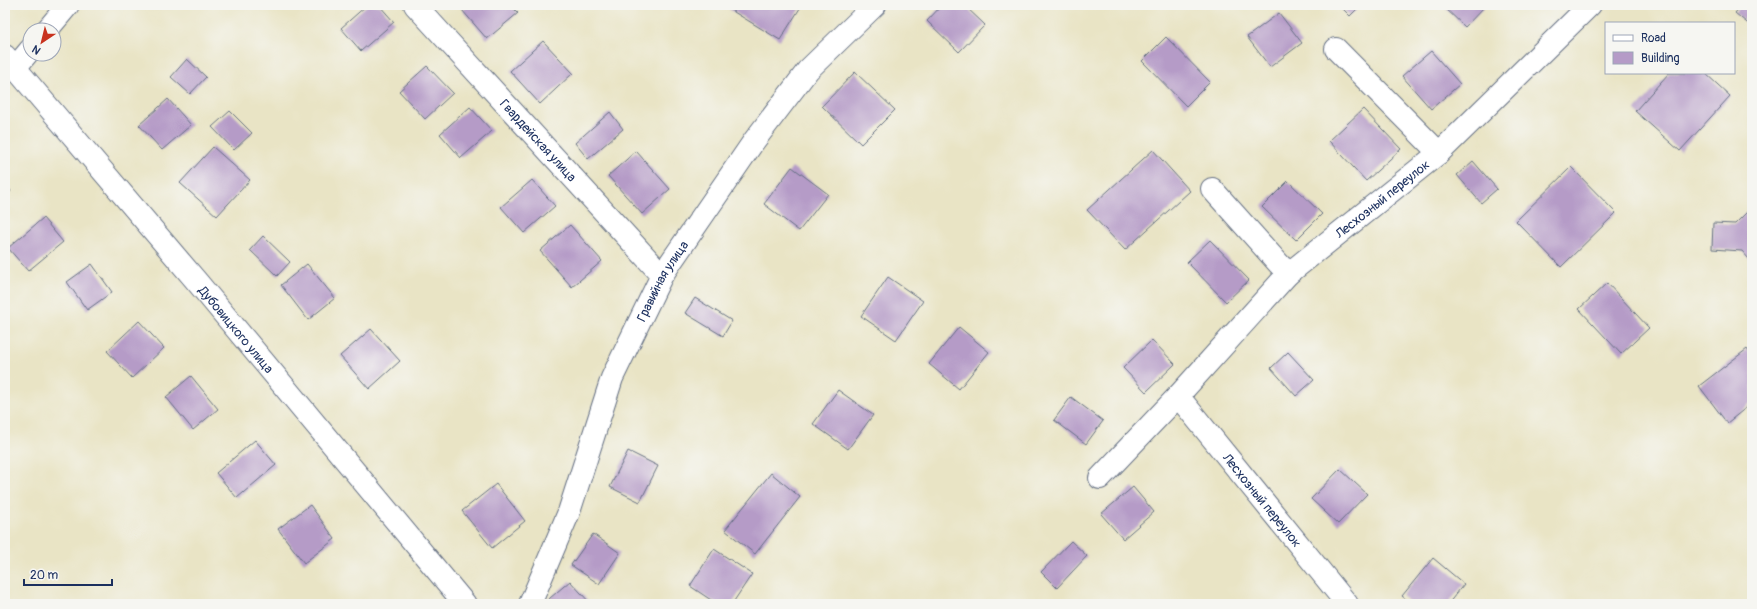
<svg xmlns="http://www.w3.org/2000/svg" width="1757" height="609" font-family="Pangolin,sans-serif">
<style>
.building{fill:#b59bc7}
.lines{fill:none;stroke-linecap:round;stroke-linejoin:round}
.minor-casing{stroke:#636e82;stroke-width:24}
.tertiary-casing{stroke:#636e82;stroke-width:24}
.minor{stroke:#fff;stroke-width:22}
.tertiary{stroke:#fff;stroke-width:22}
.labels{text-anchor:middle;stroke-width:4;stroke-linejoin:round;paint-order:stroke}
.street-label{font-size:13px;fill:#1b2f5e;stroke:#f6f6f2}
</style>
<rect width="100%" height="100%" fill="#f6f6f2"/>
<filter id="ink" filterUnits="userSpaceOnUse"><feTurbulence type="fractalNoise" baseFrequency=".025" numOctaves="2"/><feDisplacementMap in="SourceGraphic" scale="8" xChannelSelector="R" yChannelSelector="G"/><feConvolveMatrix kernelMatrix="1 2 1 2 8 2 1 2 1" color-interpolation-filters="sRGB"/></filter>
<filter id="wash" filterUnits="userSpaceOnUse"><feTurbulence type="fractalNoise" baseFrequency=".012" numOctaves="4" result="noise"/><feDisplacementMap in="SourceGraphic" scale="16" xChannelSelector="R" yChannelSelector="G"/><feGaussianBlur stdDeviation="0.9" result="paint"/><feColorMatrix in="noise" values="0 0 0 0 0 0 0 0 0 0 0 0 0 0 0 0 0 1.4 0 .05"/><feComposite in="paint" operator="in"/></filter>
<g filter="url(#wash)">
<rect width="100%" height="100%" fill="#e9e4c5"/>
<g id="blocks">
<g class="building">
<polygon points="367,5 379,5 394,22 361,51 341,28"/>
<polygon points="468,5 510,5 518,13 487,39 462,10"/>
<polygon points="731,5 802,5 780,40 729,9"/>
<polygon points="942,5 964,5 985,25 959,52 927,21"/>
<polygon points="1339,5 1361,5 1350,16"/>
<polygon points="1442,5 1486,5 1465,27"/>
<polygon points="1742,5 1752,5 1752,27 1735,13"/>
<polygon points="1279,13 1302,43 1270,67 1247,37"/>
<polygon points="1166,37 1210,82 1186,106 1142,61"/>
<polygon points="543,41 573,73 540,104 510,71"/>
<polygon points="1431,51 1460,84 1431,109 1402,76"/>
<polygon points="187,59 206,77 190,94 171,77"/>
<polygon points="427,66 453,93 425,119 399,91"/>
<polygon points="855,72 895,110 861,144 822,106"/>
<polygon points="1669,73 1705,73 1730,96 1680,151 1635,111"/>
<polygon points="168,99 191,125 162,150 139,125"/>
<polygon points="470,107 492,131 461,158 440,134"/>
<polygon points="1363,109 1401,149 1366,181 1329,141"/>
<polygon points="230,111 252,133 234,150 212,127"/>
<polygon points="610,112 623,129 588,159 575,143"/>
<polygon points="213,147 250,180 217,216 180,183"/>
<polygon points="1153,150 1190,191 1125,250 1087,210"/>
<polygon points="636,151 670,189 642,214 608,176"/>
<polygon points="1473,161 1497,189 1481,203 1457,175"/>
<polygon points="792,167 828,194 799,231 764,204"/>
<polygon points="1571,167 1616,213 1561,267 1516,221"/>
<polygon points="532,180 555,206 524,233 501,207"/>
<polygon points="1288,181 1322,214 1296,240 1262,207"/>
<polygon points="5,185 11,191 5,196"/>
<polygon points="1752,207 1752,256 1749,259 1742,251 1712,249 1713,223 1735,224"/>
<polygon points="43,218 63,242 28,271 8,248"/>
<polygon points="570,225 602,261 572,287 540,251"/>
<polygon points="263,236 290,262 277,276 250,250"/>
<polygon points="1210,240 1249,280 1226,302 1187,262"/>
<polygon points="92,264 112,292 87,310 67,282"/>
<polygon points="307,264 335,298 308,320 281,285"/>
<polygon points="888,277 923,301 896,340 861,316"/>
<polygon points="1607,283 1649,328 1621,354 1579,309"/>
<polygon points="695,298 732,321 723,336 685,313"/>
<polygon points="139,321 164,348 132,378 107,351"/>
<polygon points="959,327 989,352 959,389 929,364"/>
<polygon points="371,329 400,361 369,389 340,356"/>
<polygon points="1152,340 1175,364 1146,392 1123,368"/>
<polygon points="1747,349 1752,356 1752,403 1727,423 1699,386"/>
<polygon points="1288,352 1314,380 1296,396 1271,368"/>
<polygon points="191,376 218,409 193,430 166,397"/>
<polygon points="838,390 873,415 848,449 813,424"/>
<polygon points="1071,397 1103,421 1086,444 1054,420"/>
<polygon points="255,440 276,465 237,498 216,473"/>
<polygon points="628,451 658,466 640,502 610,487"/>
<polygon points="1340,469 1367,494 1338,524 1311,499"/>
<polygon points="771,473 800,497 755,554 725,530"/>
<polygon points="496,484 525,521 492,548 462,511"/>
<polygon points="1133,487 1154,512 1123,539 1101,514"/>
<polygon points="310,505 335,539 304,563 278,529"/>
<polygon points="593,534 620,553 599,584 571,565"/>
<polygon points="1071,541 1087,556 1057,588 1041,572"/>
<polygon points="714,549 752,574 732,604 717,604 690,586"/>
<polygon points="1433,558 1464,584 1448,604 1412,604 1402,596"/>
<polygon points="570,581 591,604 543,604"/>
</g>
</g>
</g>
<g filter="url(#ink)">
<use href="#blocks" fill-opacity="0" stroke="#636e82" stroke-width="1"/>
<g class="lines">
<g class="minor-casing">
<g id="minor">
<path id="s1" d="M415,5L662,275"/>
<polyline points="47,30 68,5"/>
<polyline points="1336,49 1439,153"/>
<polyline points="15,68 30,50"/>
<polyline points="1212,189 1288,274"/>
<path id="s2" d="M1178,396L1347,604"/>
<path id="s3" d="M1100,478L1178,396L1288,274L1439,153L1590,5"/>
<path id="s4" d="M530,604L569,512L612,378L662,275L754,141L808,70L875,5"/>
</g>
</g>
<g class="tertiary-casing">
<g id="tertiary">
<path id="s5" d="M5,56L198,283L465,604"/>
</g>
</g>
<use href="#minor" class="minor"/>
<use href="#tertiary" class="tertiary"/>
</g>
</g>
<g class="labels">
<g class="street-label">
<text dy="5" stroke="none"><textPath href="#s1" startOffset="183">Гвардейская улица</textPath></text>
<text dy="5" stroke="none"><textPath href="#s3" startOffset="398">Лесхозный переулок</textPath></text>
<text dy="5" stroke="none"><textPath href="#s4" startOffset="350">Гравийная улица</textPath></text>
<text dy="5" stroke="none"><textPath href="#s5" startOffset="358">Дубовицкого улица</textPath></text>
<text dy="5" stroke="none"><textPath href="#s2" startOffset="134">Лесхозный переулок</textPath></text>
</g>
</g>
<rect width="1757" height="609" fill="none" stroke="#f6f6f2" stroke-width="20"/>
<rect x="1605" y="22" width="130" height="52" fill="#f6f6f2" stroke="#9ea6b7"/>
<rect x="1613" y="35" width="20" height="6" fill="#ffffff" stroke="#9ea6b7"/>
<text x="1641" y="42" font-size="12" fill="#1b2f5e">Road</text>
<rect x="1613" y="52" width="20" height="12" fill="#b59bc7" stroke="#9ea6b7"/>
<text x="1641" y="62" font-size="12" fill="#1b2f5e">Building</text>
<g transform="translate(42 42) rotate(215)"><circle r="19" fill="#f6f6f2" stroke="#9ea6b7"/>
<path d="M0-3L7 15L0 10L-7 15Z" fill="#c8321e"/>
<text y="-6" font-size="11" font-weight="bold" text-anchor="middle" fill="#1b2f5e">N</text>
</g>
<path d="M24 579v6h88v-6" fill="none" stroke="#1b2f5e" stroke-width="2"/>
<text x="30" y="579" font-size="12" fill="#1b2f5e" stroke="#f6f6f2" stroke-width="3" paint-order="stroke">20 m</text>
</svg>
